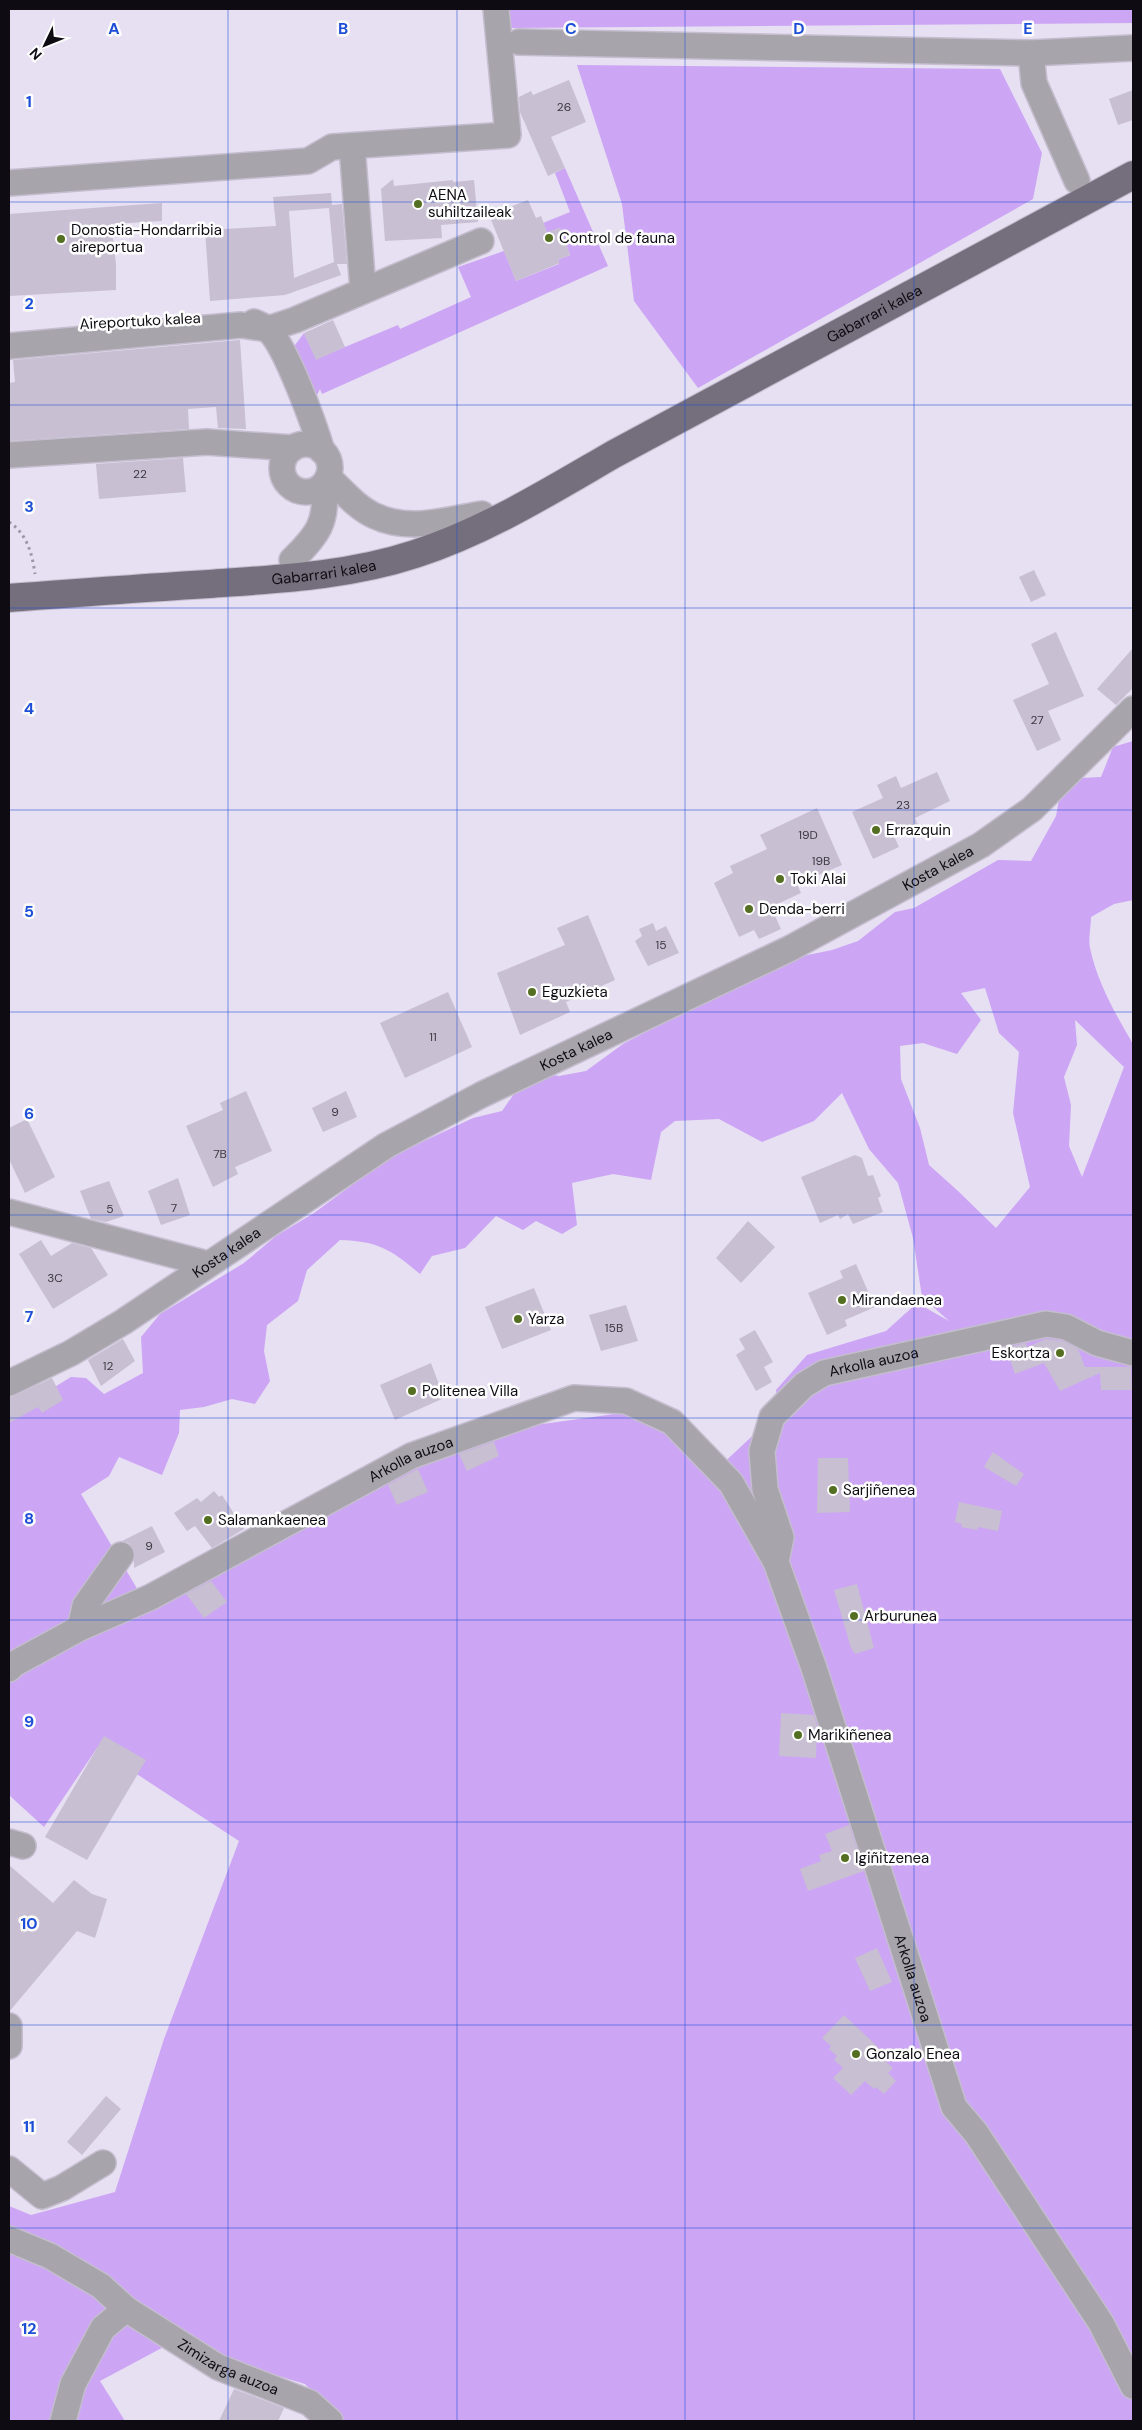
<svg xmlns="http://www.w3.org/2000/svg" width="1142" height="2430" font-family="'DM Sans',sans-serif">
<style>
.green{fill:#cca5f5;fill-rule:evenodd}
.building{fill:#c8bfd2;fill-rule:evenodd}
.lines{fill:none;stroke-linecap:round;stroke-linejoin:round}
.minor-casing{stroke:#c4bdce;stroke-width:28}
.major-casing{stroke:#c4bdce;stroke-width:30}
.path{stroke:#9d97a5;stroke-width:3;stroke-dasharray:2.5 4;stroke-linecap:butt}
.minor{stroke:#a7a4ac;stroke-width:25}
.major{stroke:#756f7d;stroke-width:28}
.grid{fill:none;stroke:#1d4ed8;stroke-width:1;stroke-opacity:0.55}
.poi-dot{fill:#546f21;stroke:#fff;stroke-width:2}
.labels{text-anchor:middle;stroke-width:5;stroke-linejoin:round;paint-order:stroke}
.number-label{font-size:12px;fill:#3c3942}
.poi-label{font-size:15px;fill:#0e0c12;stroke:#fff;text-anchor:start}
.street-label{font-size:15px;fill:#0e0c12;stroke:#fff}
.grid-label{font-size:16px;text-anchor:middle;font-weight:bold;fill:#1d4ed8;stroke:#fff;stroke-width:5;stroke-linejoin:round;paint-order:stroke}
</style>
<rect width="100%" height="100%" fill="#e7dff2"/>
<g class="green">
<polygon points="509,9 1133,9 1133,23 506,28"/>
<polygon points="577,65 1000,69 1042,153 1033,199 698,388 634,301 622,204"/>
<polygon points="565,168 608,266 322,394 320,389 317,395 318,403 295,353 295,345 304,333 316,359 398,325 400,329 471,297 458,267 504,251 516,281 559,264 558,260 570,255 560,228 547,233 543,223 570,212 555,173"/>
<path d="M1133,741V900L1114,904L1091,917C1091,927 1088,939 1090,948C1097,982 1116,1015 1133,1044V2421H341L305,2384L171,2343L100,2381L125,2421H9V2206L31,2215L115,2192L164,2039L239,1841L97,1748L44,1827L9,1795V1415L71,1377L86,1378L104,1394L143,1373L141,1337L160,1314L244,1263L276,1236L314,1213L390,1157L473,1118L502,1111L530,1071L559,1076L586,1071L623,1044L691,1008L766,972L803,956L832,950L858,941L895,912L914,908L998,860L1031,861L1056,816L1063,779L1101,777L1113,747ZM985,988L999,1033L1019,1052L1013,1113L1030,1187L996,1228L958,1191L929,1165L920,1128L901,1079L900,1046L923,1043L957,1054L981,1020L961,993ZM1075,1020L1124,1067L1082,1177L1069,1146L1071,1105L1064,1077L1077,1045ZM842,1093L869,1149L898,1183L913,1238L922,1297L949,1321L917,1303L886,1331L807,1355L776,1390L778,1412L716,1470L643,1410L514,1428L411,1455L142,1597L81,1494L109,1476L119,1457L162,1475L179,1433L180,1410L204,1407L232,1399L255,1404L270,1381L264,1351L267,1325L298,1301L307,1270L340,1240C378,1241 392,1250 420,1274L432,1256L465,1248L496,1216L523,1230L536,1221L562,1234L577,1225L572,1183L613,1174L651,1180L661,1132L675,1121L719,1119L762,1142L814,1121Z"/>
</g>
<g class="building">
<polygon points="569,80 586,122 551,137 565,168 548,176 520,112 519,97 531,91 533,95"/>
<polygon points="1133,90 1133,120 1118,125 1109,99"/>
<polygon points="393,179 394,186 453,180 453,182 474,180 478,222 441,225 442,238 385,241 381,189"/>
<path d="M331,193L332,205L342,204L347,264H337L341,275L285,295L210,301L205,230L276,226L273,197ZM329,208L334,262L294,278L289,211Z"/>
<polygon points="528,200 536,218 541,216 547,232 560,228 570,255 558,260 560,263 516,281 489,215"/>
<polygon points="162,203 162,221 111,224 116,264 116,290 9,296 9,214"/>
<polygon points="333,320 345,347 316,360 304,333"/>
<polygon points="240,340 246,429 218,428 216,407 188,409 189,429 9,441 9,383 15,382 13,360"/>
<polygon points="183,458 186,492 99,499 96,464"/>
<polygon points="1034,570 1046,595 1031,602 1019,577"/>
<polygon points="1056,632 1084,696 1048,711 1061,740 1037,751 1013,700 1049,684 1031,644"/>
<polygon points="1133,648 1133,688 1116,705 1097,689"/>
<polygon points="937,772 950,801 915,818 918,825 894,836 899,847 873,859 852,812 883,798 877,785 896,776 901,788"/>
<polygon points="817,808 842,865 797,884 801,893 771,907 781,929 759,939 754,930 739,937 714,883 733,873 730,866 767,849 760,835"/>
<polygon points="588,915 615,980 566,1002 570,1012 520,1035 497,973 565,945 557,928"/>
<polygon points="653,923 656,931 666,926 679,953 648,966 635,941 642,936 639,929"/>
<polygon points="448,992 472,1047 405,1078 380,1023"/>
<polygon points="246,1091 272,1151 235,1167 238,1174 213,1187 186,1126 223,1110 220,1103"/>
<polygon points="346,1091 357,1117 323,1132 312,1108"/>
<polygon points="27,1119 55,1177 25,1193 9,1159 9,1128"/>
<polygon points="855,1155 862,1158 868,1176 873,1175 881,1196 878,1198 883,1212 853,1224 848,1214 840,1219 838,1215 820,1223 801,1177"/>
<polygon points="178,1178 190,1215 161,1225 148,1191"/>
<polygon points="109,1181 124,1216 106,1222 91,1219 80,1191"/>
<polygon points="748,1221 775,1247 741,1283 716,1258"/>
<polygon points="41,1240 51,1256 72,1243 91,1248 108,1275 53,1309 19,1254"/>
<polygon points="856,1264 875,1307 845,1320 847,1326 827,1335 808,1293 843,1278 840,1271"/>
<polygon points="534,1288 551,1330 502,1349 485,1307"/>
<polygon points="626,1305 638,1341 601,1351 589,1315"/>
<polygon points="755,1330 773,1362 764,1367 772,1382 756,1391 736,1355 745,1349 739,1339"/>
<polygon points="123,1339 135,1361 101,1386 88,1360"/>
<polygon points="1046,1339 1062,1341 1078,1349 1085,1367 1131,1367 1132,1390 1101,1390 1100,1373 1060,1391 1044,1363 1015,1374 1006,1348 1026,1343 1027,1347"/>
<polygon points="431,1363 444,1398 395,1420 380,1385"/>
<polygon points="52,1378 63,1400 42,1413 38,1407 9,1423 9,1398"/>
<polygon points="494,1442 499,1456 467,1471 459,1454"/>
<polygon points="993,1452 1024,1474 1016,1486 984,1467"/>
<polygon points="818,1458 848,1458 850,1512 817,1513"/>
<polygon points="418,1469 428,1492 397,1505 388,1485"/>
<polygon points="214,1491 219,1497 222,1495 244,1529 212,1548 195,1526 187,1531 174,1513 197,1498 201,1502"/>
<polygon points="959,1502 1002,1511 998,1531 978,1527 977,1530 961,1527 962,1524 955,1522"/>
<polygon points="152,1526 165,1552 134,1568 134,1549 129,1543 122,1541"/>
<polygon points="211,1581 227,1602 204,1618 186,1594"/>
<polygon points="857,1584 874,1648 855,1654 851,1648 834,1590"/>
<polygon points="781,1713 814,1715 817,1726 816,1758 779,1756"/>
<polygon points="104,1736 146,1760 87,1860 45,1837"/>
<polygon points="849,1825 864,1871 808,1891 800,1869 821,1861 819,1855 832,1851 825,1834"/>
<polygon points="9,1865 53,1903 74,1880 92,1894 107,1899 95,1938 77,1931 9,2012"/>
<polygon points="877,1948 892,1982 870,1991 855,1958"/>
<polygon points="844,2015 879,2048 875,2052 893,2068 888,2073 896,2081 884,2094 876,2087 874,2089 865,2081 851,2095 833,2078 843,2068 834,2060 837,2056 829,2049 831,2046 822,2038"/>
<polygon points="106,2096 121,2109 82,2155 67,2142"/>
<polygon points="234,2389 284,2408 278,2421 219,2421"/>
</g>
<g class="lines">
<g class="minor-casing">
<g id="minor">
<polyline points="519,42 1031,53 1133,48"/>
<polyline points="1031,53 1034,83 1077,181"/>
<polyline points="352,146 363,290"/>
<polyline points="9,183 308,161 332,147 508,135 496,9"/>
<path d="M254,322C258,324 264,326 267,329C285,343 315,427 322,451"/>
<polyline points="9,346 241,325 268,329 295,320 481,241"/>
<circle cx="306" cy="468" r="24"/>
<polyline points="9,455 207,442 293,448"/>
<path d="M328,477C343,491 357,508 375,516C409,532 447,520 482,514"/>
<path d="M292,560C317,536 329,521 323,485"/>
<polyline points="9,1212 208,1264"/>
<path id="s1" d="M9,1383L71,1353L123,1322L387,1145L481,1095L789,949L981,845L1032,809L1133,709"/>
<path id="s2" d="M776,1562L781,1537L765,1489L762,1451L772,1417L804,1385L824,1373L1046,1324L1066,1327L1097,1343L1133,1353"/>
<polyline points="80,1628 85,1606 121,1555"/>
<path id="s3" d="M9,1669L14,1664L80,1628L151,1597L411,1456L574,1398L626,1401L672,1422L731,1483L776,1562L814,1668L954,2107L976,2133L1101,2323L1133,2386"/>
<polyline points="9,1842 23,1846"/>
<polyline points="9,2026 9,2046"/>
<polyline points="9,2169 42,2196 62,2188 103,2163"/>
<polyline points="9,2239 50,2256 101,2286 126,2309 103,2328 73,2384 63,2421"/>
<path id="s4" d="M126,2309L218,2367L310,2403L330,2421"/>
</g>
</g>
<g class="major-casing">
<g id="major">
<path id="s5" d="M9,598C76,593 142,588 209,584C278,579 348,576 415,554C486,531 550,491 614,454L1133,175"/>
</g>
</g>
<path class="path" d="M9,522C27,534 32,553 35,574"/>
<use href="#minor" class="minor"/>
<use href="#major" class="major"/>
</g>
<path class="grid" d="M228,9V2421M457,9V2421M685,9V2421M914,9V2421M9,202H1133M9,405H1133M9,608H1133M9,810H1133M9,1012H1133M9,1215H1133M9,1418H1133M9,1620H1133M9,1822H1133M9,2025H1133M9,2228H1133"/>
<g class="poi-dot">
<circle cx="418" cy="204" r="5"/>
<circle cx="549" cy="238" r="5"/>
<circle cx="61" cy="239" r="5"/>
<circle cx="876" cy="830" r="5"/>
<circle cx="780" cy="879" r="5"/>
<circle cx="749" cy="909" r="5"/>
<circle cx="532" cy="992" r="5"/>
<circle cx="842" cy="1300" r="5"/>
<circle cx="518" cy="1319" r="5"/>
<circle cx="1060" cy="1353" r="5"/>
<circle cx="412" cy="1391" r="5"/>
<circle cx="833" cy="1490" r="5"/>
<circle cx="208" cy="1520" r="5"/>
<circle cx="854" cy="1616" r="5"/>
<circle cx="798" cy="1735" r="5"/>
<circle cx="845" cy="1858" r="5"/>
<circle cx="856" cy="2054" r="5"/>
</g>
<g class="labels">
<g class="number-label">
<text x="564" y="111">26</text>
<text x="140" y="478">22</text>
<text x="1037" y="724">27</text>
<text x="903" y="809">23</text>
<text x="808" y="839">19D</text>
<text x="821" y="865">19B</text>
<text x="661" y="949">15</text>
<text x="433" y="1041">11</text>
<text x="335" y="1116">9</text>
<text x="220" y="1158">7B</text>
<text x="174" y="1212">7</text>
<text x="110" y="1213">5</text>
<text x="55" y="1282">3C</text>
<text x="614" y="1332">15B</text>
<text x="108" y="1370">12</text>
<text x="149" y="1550">9</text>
</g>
<g class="poi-label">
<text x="428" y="200">AENA<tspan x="428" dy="17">suhiltzaileak</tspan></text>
<text x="71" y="235">Donostia-Hondarribia<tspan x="71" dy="17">aireportua</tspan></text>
<text x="559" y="243">Control de fauna</text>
<text x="886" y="835">Errazquin</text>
<text x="790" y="884">Toki Alai</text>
<text x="759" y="914">Denda-berri</text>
<text x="542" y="997">Eguzkieta</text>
<text x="852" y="1305">Mirandaenea</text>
<text x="528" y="1324">Yarza</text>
<text x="1050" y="1358" text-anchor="end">Eskortza</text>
<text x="422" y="1396">Politenea Villa</text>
<text x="843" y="1495">Sarjiñenea</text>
<text x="218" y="1525">Salamankaenea</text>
<text x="864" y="1621">Arburunea</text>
<text x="808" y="1740">Marikiñenea</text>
<text x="855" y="1863">Igiñitzenea</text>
<text x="866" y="2059">Gonzalo Enea</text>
</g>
<g class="street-label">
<text dy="5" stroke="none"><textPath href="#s5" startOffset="928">Gabarrari kalea</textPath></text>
<text transform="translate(140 321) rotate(-3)" y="5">Aireportuko kalea</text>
<text dy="5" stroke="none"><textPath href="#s5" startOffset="316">Gabarrari kalea</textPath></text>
<text dy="5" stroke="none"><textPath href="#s1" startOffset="1064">Kosta kalea</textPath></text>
<text dy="5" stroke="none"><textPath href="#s1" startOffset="659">Kosta kalea</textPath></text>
<text dy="5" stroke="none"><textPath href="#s1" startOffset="254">Kosta kalea</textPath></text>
<text dy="5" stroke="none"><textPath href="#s2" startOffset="269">Arkolla auzoa</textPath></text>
<text dy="5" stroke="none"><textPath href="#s3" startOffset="454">Arkolla auzoa</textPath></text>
<text dy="5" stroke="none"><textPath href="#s3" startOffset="1345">Arkolla auzoa</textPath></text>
<text dy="5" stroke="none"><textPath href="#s4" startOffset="118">Zimizarga auzoa</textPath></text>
</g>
</g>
<g class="grid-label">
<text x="114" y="34">A</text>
<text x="343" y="34">B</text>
<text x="571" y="34">C</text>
<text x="799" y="34">D</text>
<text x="1028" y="34">E</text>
<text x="29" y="107">1</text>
<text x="29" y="309">2</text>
<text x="29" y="512">3</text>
<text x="29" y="714">4</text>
<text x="29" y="917">5</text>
<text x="29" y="1119">6</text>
<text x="29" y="1322">7</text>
<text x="29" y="1524">8</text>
<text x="29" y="1727">9</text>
<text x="29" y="1929">10</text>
<text x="29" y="2132">11</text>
<text x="29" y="2334">12</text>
</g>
<rect width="1142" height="2430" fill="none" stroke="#0e0c12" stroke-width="20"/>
<g transform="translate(45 45) rotate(227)" stroke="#ffffff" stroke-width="4" paint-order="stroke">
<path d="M0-4L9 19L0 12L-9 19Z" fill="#0e0c12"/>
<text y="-8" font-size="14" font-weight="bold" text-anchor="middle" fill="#0e0c12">N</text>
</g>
</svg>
